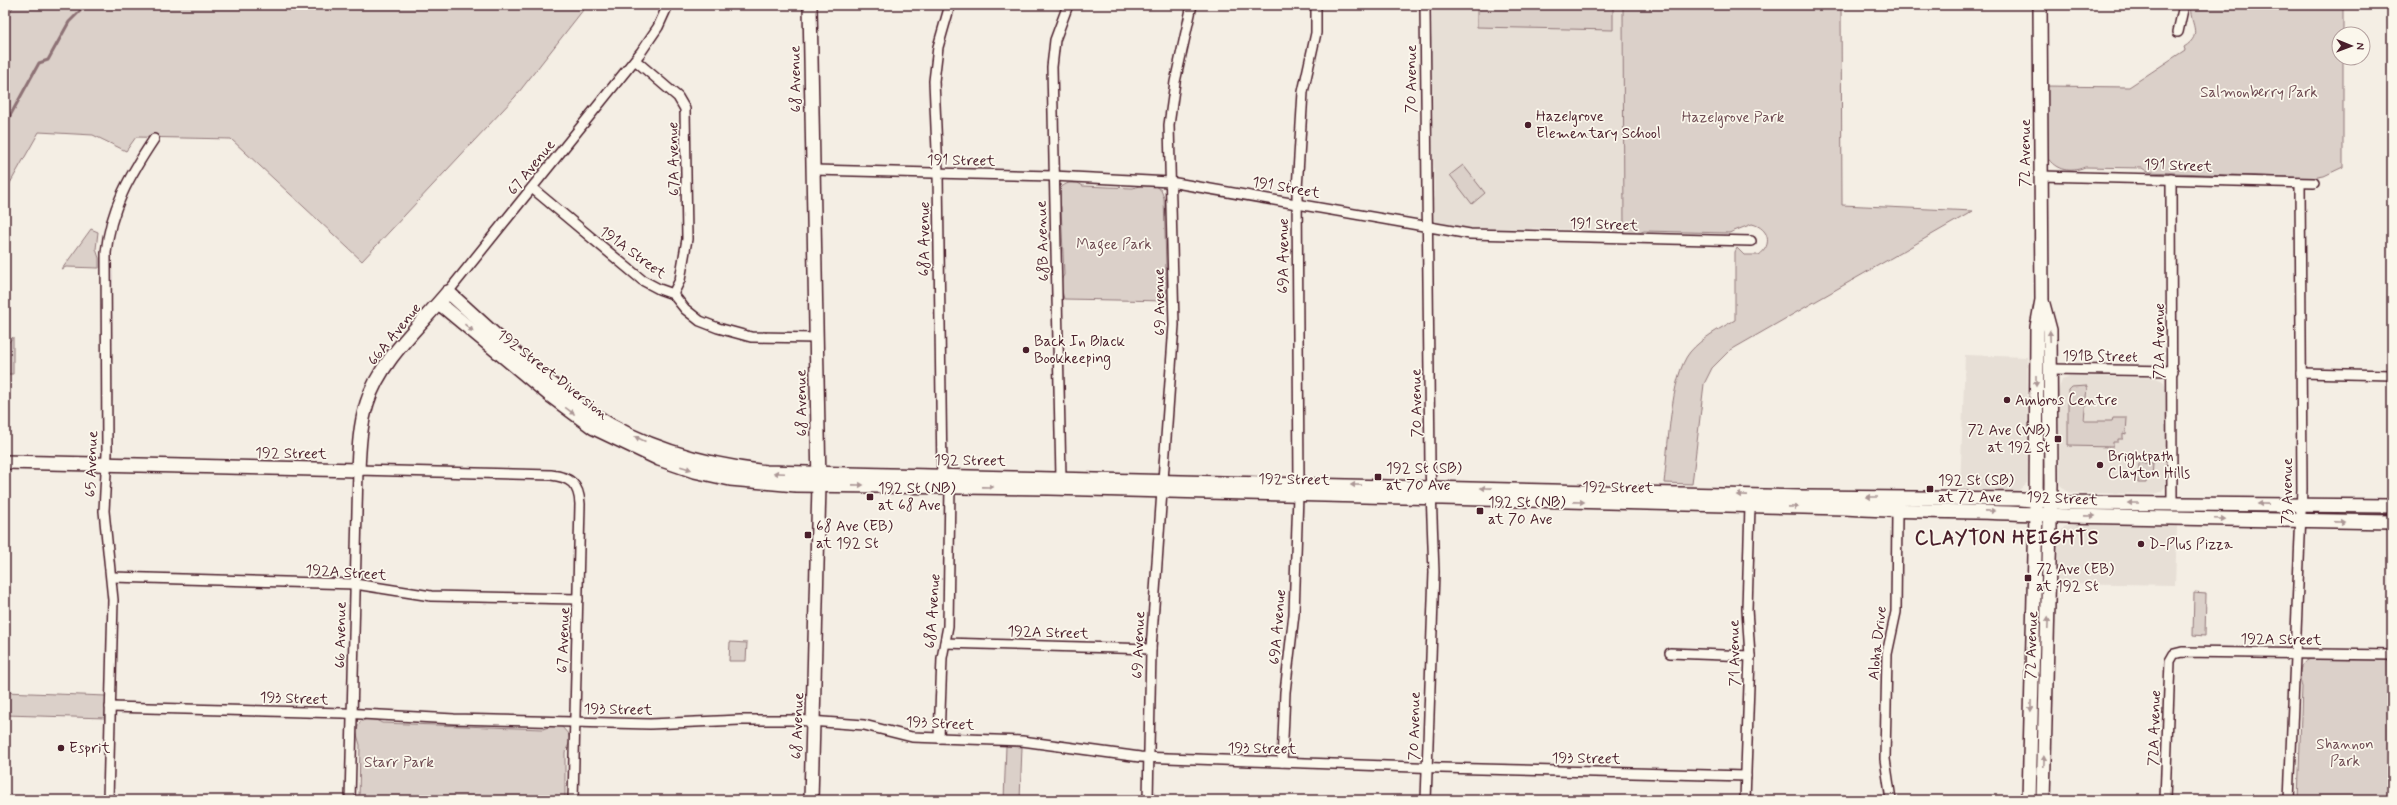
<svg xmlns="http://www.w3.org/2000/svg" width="2397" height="805" font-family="Mynerve,sans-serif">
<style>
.built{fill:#e7dfd6}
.green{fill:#dbd0c9;stroke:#92787a}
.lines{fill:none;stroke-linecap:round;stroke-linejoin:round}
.stream{stroke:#8d7174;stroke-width:3}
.street-casing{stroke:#4a1f2b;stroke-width:12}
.secondary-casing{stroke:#4a1f2b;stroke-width:16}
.street{stroke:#fbf7ec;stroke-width:9}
.secondary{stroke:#fbf7ec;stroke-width:13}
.oneway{fill:#ab9695}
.poi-dot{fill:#4a1f2b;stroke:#fbf7ec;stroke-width:1.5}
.labels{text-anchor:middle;stroke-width:3.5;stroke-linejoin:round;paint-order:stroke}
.street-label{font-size:15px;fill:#4a1f2b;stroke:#fbf7ec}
.park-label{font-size:15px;fill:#6e4b52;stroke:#fbf7ec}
.poi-label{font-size:15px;fill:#4a1f2b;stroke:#fbf7ec;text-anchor:start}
.district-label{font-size:19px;font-weight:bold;letter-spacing:1px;fill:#4a1f2b;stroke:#fbf7ec}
</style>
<rect width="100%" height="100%" fill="#f4eee4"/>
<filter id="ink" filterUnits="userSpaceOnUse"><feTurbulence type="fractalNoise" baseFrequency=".025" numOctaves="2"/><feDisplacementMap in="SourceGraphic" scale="8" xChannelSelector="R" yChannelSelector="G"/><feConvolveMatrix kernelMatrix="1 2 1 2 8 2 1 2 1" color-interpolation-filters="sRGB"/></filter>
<g filter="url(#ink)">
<g class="built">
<polygon points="1432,5 1623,5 1624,234 1590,233 1584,230 1533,228 1525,231 1477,230 1440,225 1433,221 1431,203 1434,196 1432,92 1428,44 1432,35"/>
<polygon points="1965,355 2027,357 2028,475 2027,483 2019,490 2012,492 1960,490"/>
<polygon points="2070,376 2156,378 2163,381 2167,391 2166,479 2165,487 2161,492 2154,494 2076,493 2068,492 2060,485 2058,392 2062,379"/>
<polygon points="2074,524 2177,526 2175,585 2062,583 2057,579 2058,536 2064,527"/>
</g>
<g class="green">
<polygon points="14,5 587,5 515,97 362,261 231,139 136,137 126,151 93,135 39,132 5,192 5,21"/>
<polygon points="1477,5 1613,5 1613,30 1477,27"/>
<path d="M1623,5H1841L1842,205L1973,211L1729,351L1712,368L1704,384L1692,484L1664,483C1668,451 1670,376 1690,352C1702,338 1719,329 1735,320V252L1737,248L1744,255H1759C1773,245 1769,228 1752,224L1729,233L1644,231L1637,234H1624Z"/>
<path d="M2191,5H2343V34H2339V58H2343V167L2324,176L2312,178L2148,172L2142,168L2085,167C2071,173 2056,171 2047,157L2045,86L2129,87L2185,50L2184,47C2205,34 2188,23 2191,5Z"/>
<polygon points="1463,165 1485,193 1472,204 1450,175"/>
<path d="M1069,183H1078L1083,186L1133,188L1142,185L1155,186L1161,190L1164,198L1167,301L1064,299C1062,290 1058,283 1064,275L1061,207C1057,197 1056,187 1069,183Z"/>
<polygon points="91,229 98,232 96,249 99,258 99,268 66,267 62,269"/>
<polygon points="13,337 13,374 5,374 5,347"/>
<polygon points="2087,386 2084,421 2112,421 2113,418 2127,418 2126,434 2123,433 2123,439 2118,439 2118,442 2113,442 2113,447 2068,446 2068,390 2071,387"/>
<polygon points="2139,463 2153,463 2152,478 2147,478 2146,483 2138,483"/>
<polygon points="2194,593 2206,594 2205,636 2193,635"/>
<polygon points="730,642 747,643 746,661 729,661"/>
<path d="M2311,659L2392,660V800H2298L2302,687C2299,676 2297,663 2311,659Z"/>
<polygon points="5,692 106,696 106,718 5,715"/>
<polygon points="367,719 376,720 382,723 543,729 551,726 562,727 569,735 570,742 565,752 565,800 359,800 360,745 356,731 360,722"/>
<polygon points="1006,746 1022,747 1020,800 1004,800"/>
</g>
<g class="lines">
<polyline class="stream" points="5,125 39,63 48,60 69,22 86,5"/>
<g class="street-casing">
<g id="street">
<polyline points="1425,5 1430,465 1434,572 1426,800"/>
<polyline points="2178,32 2184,5"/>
<polyline points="635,60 678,97 685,109 687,239 680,280 673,294"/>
<polyline points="814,170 1053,176 1170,182 1470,234 1751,241"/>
<polyline points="2041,176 2314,183"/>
<polyline points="2171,179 2172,502"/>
<polyline points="532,188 642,280 659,289 673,294 685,309 700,321 718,328 751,337 816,338"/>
<polyline points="448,292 641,52 658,27 668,5"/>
<polyline points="2050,369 2173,371"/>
<polyline points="2301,373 2392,375"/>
<polyline points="942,475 938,173 934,81 938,47 950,5"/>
<polyline points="1061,478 1052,67 1055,40 1068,5"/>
<polyline points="1163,480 1174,325 1169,125 1175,82 1192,5"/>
<polyline points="1299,484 1297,189 1303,92 1316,33 1316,5"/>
<polyline points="112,577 355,584 431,596 578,599"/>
<polyline points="945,643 1151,649"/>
<polyline points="1670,653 1750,656"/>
<polyline points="110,707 343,713 454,719 650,724 740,720 796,720 864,725 912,737 1022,741 1140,757 1441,768 1746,776"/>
<polyline points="939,738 942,658 948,626 950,486"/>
<polyline points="1282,762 1285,692 1294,614 1298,495"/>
<path d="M108,800L113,600L104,511L107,453L106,253C110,209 130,175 154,139"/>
<path d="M350,800L358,470L551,475C570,477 579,484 580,504L573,800"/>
<polyline points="1148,800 1151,649 1162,491"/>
<polyline points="1745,800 1750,656 1747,609 1750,506"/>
<polyline points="1891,800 1885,759 1887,654 1896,612 1897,512"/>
<polyline points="2165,800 2170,661 2174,654 2182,652 2392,655"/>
<polyline points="2289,800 2302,489 2300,183"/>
</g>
</g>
<g class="secondary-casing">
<g id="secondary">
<polyline points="810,5 819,485 811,800"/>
<path d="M439,303L551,396L594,428L659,459L694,471L730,479L796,485L1049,488L1844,508C1918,513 1992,510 2066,516L2392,522"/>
<path d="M5,462L358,470C359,448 360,425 367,403C380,360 420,326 448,292C495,334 540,379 592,414C645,449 705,465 766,472L1802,497L2021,499L2066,503L2392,506"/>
<polyline points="2029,800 2036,513 2037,327 2042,300 2040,5"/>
<polyline points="2043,800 2051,484 2050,330 2043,304"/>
</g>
</g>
<use href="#street" class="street"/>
<use href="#secondary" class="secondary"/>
</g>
<defs><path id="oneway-solid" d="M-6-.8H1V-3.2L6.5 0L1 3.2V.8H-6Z"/></defs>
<g class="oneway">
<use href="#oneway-solid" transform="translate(469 328) rotate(40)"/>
<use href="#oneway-solid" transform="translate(2050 336) rotate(-92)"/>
<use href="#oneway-solid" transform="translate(2036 381) rotate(90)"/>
<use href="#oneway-solid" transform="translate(570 411) rotate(36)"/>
<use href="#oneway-solid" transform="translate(640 439) rotate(-156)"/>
<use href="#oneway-solid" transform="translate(686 468) rotate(17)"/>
<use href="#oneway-solid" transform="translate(779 473) rotate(-178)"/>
<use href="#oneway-solid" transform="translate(858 485) rotate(1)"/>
<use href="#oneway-solid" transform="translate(1356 485) rotate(-179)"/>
<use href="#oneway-solid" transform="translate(988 487) rotate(1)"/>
<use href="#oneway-solid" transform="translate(1486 488) rotate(-179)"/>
<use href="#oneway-solid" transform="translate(1742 495) rotate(-179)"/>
<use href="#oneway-solid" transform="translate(1872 497) rotate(180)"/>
<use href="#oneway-solid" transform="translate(1579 502) rotate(1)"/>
<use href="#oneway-solid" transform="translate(2133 503) rotate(180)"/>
<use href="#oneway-solid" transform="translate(2263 504) rotate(-179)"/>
<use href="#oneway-solid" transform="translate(1793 507) rotate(1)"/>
<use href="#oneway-solid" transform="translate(1990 511) rotate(1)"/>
<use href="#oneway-solid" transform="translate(2090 516) rotate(1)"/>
<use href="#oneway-solid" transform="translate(2220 519) rotate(2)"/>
<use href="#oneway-solid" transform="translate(2340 522) rotate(1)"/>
<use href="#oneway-solid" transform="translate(2048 623) rotate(-88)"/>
<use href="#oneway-solid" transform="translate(2031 706) rotate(91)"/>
<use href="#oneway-solid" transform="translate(2044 761) rotate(-88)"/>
</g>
</g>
<g class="poi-dot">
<circle cx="1528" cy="125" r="4"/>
<circle cx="1026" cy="350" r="4"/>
<circle cx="2007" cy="400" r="4"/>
<rect x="2054" y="435" width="8" height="8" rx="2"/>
<circle cx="2100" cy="465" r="4"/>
<rect x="1374" y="473" width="8" height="8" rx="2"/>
<rect x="1926" y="485" width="8" height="8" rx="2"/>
<rect x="866" y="493" width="8" height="8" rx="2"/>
<rect x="1476" y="507" width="8" height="8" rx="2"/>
<rect x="804" y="531" width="8" height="8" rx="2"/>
<circle cx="2141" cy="544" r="4"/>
<rect x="2024" y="574" width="8" height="8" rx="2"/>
<circle cx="61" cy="748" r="4"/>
</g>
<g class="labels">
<g class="street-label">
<text transform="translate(795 79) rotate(-91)" y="5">68 Avenue</text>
<text transform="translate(1411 79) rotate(-90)" y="5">70 Avenue</text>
<text transform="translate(2025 153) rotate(-90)" y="5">72 Avenue</text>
<text transform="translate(673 159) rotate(-91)" y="5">67A Avenue</text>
<text transform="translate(961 160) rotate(1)" y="5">191 Street</text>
<text transform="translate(2178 165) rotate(2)" y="5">191 Street</text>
<text transform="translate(531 167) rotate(-51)" y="5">67 Avenue</text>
<text transform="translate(1286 187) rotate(10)" y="5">191 Street</text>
<text transform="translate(1604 224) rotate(2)" y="5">191 Street</text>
<text transform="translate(924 239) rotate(-90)" y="5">68A Avenue</text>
<text transform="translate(1042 241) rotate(-92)" y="5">68B Avenue</text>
<text transform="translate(633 252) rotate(36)" y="5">191A Street</text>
<text transform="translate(1283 256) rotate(-90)" y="5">69A Avenue</text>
<text transform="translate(1159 302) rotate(-91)" y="5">69 Avenue</text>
<text transform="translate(394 334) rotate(-51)" y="5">66A Avenue</text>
<text transform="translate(2159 341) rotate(-90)" y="5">72A Avenue</text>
<text transform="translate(2100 356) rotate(1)" y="5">191B Street</text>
<text transform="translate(553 374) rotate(38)" y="5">192 Street Diversion</text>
<text transform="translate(801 403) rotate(-91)" y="5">68 Avenue</text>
<text transform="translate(1416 403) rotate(-91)" y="5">70 Avenue</text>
<text transform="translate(291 453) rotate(1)" y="5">192 Street</text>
<text transform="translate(970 460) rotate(1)" y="5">192 Street</text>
<text transform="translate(91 464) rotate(-88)" y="5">65 Avenue</text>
<text transform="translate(1294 479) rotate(1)" y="5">192 Street</text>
<text transform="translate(1618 487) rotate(1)" y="5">192 Street</text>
<text transform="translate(2287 491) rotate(-90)" y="5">73 Avenue</text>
<text transform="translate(2062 498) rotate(3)" y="5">192 Street</text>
<text transform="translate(346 572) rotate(4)" y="5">192A Street</text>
<text transform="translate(932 611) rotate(-86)" y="5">68A Avenue</text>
<text transform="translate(1277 627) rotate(-85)" y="5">69A Avenue</text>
<text transform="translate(1048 632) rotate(2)" y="5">192A Street</text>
<text transform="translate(340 635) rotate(-89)" y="5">66 Avenue</text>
<text transform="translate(2281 639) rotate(1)" y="5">192A Street</text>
<text transform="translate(563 640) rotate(-88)" y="5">67 Avenue</text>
<text transform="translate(1877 643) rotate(-84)" y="5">Aloha Drive</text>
<text transform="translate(1138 645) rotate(-88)" y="5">69 Avenue</text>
<text transform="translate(2031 645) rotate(-88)" y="5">72 Avenue</text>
<text transform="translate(1734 653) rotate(-91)" y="5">71 Avenue</text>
<text transform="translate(294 698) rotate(2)" y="5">193 Street</text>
<text transform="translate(618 709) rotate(1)" y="5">193 Street</text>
<text transform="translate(940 723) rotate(3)" y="5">193 Street</text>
<text transform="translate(797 726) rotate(-88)" y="5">68 Avenue</text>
<text transform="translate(1414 726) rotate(-89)" y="5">70 Avenue</text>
<text transform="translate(2154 728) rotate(-88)" y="5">72A Avenue</text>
<text transform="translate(1262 748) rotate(1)" y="5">193 Street</text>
<text transform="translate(1586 758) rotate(1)" y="5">193 Street</text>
</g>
<g class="park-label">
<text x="2259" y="97">Salmonberry Park</text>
<text x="1733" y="122">Hazelgrove Park</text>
<text x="1114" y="249">Magee Park</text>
<text x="2345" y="749">Shannon<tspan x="2345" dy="17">Park</tspan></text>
<text x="399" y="767">Starr Park</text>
</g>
<g class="poi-label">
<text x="1536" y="121">Hazelgrove<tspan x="1536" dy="17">Elementary School</tspan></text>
<text x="1034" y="346">Back In Black<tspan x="1034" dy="17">Bookkeeping</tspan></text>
<text x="2015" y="405">Ambros Centre</text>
<text x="2050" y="435" text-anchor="end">72 Ave (WB)<tspan x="2050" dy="17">at 192 St</tspan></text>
<text x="2108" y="461">Brightpath<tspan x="2108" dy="17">Clayton Hills</tspan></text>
<text x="1386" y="473">192 St (SB)<tspan x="1386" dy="17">at 70 Ave</tspan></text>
<text x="1938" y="485">192 St (SB)<tspan x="1938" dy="17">at 72 Ave</tspan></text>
<text x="878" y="493">192 St (NB)<tspan x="878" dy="17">at 68 Ave</tspan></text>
<text x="1488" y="507">192 St (NB)<tspan x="1488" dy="17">at 70 Ave</tspan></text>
<text x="816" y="531">68 Ave (EB)<tspan x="816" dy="17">at 192 St</tspan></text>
<text x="2149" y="549">D-Plus Pizza</text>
<text x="2036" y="574">72 Ave (EB)<tspan x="2036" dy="17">at 192 St</tspan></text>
<text x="69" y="753">Esprit</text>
</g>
<g class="district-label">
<text x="2007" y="544">CLAYTON HEIGHTS</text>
</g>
</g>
<rect width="2397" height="805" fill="none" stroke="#fbf7ec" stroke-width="20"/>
<rect x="10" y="10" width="2377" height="785" fill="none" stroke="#4a1f2b" stroke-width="1.5" filter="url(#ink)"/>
<g transform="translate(2351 46) rotate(91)"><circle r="19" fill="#fbf7ec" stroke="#b4a19f"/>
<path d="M0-3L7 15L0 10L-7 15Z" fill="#4a1f2b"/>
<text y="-6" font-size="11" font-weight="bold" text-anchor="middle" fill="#4a1f2b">N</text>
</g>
</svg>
